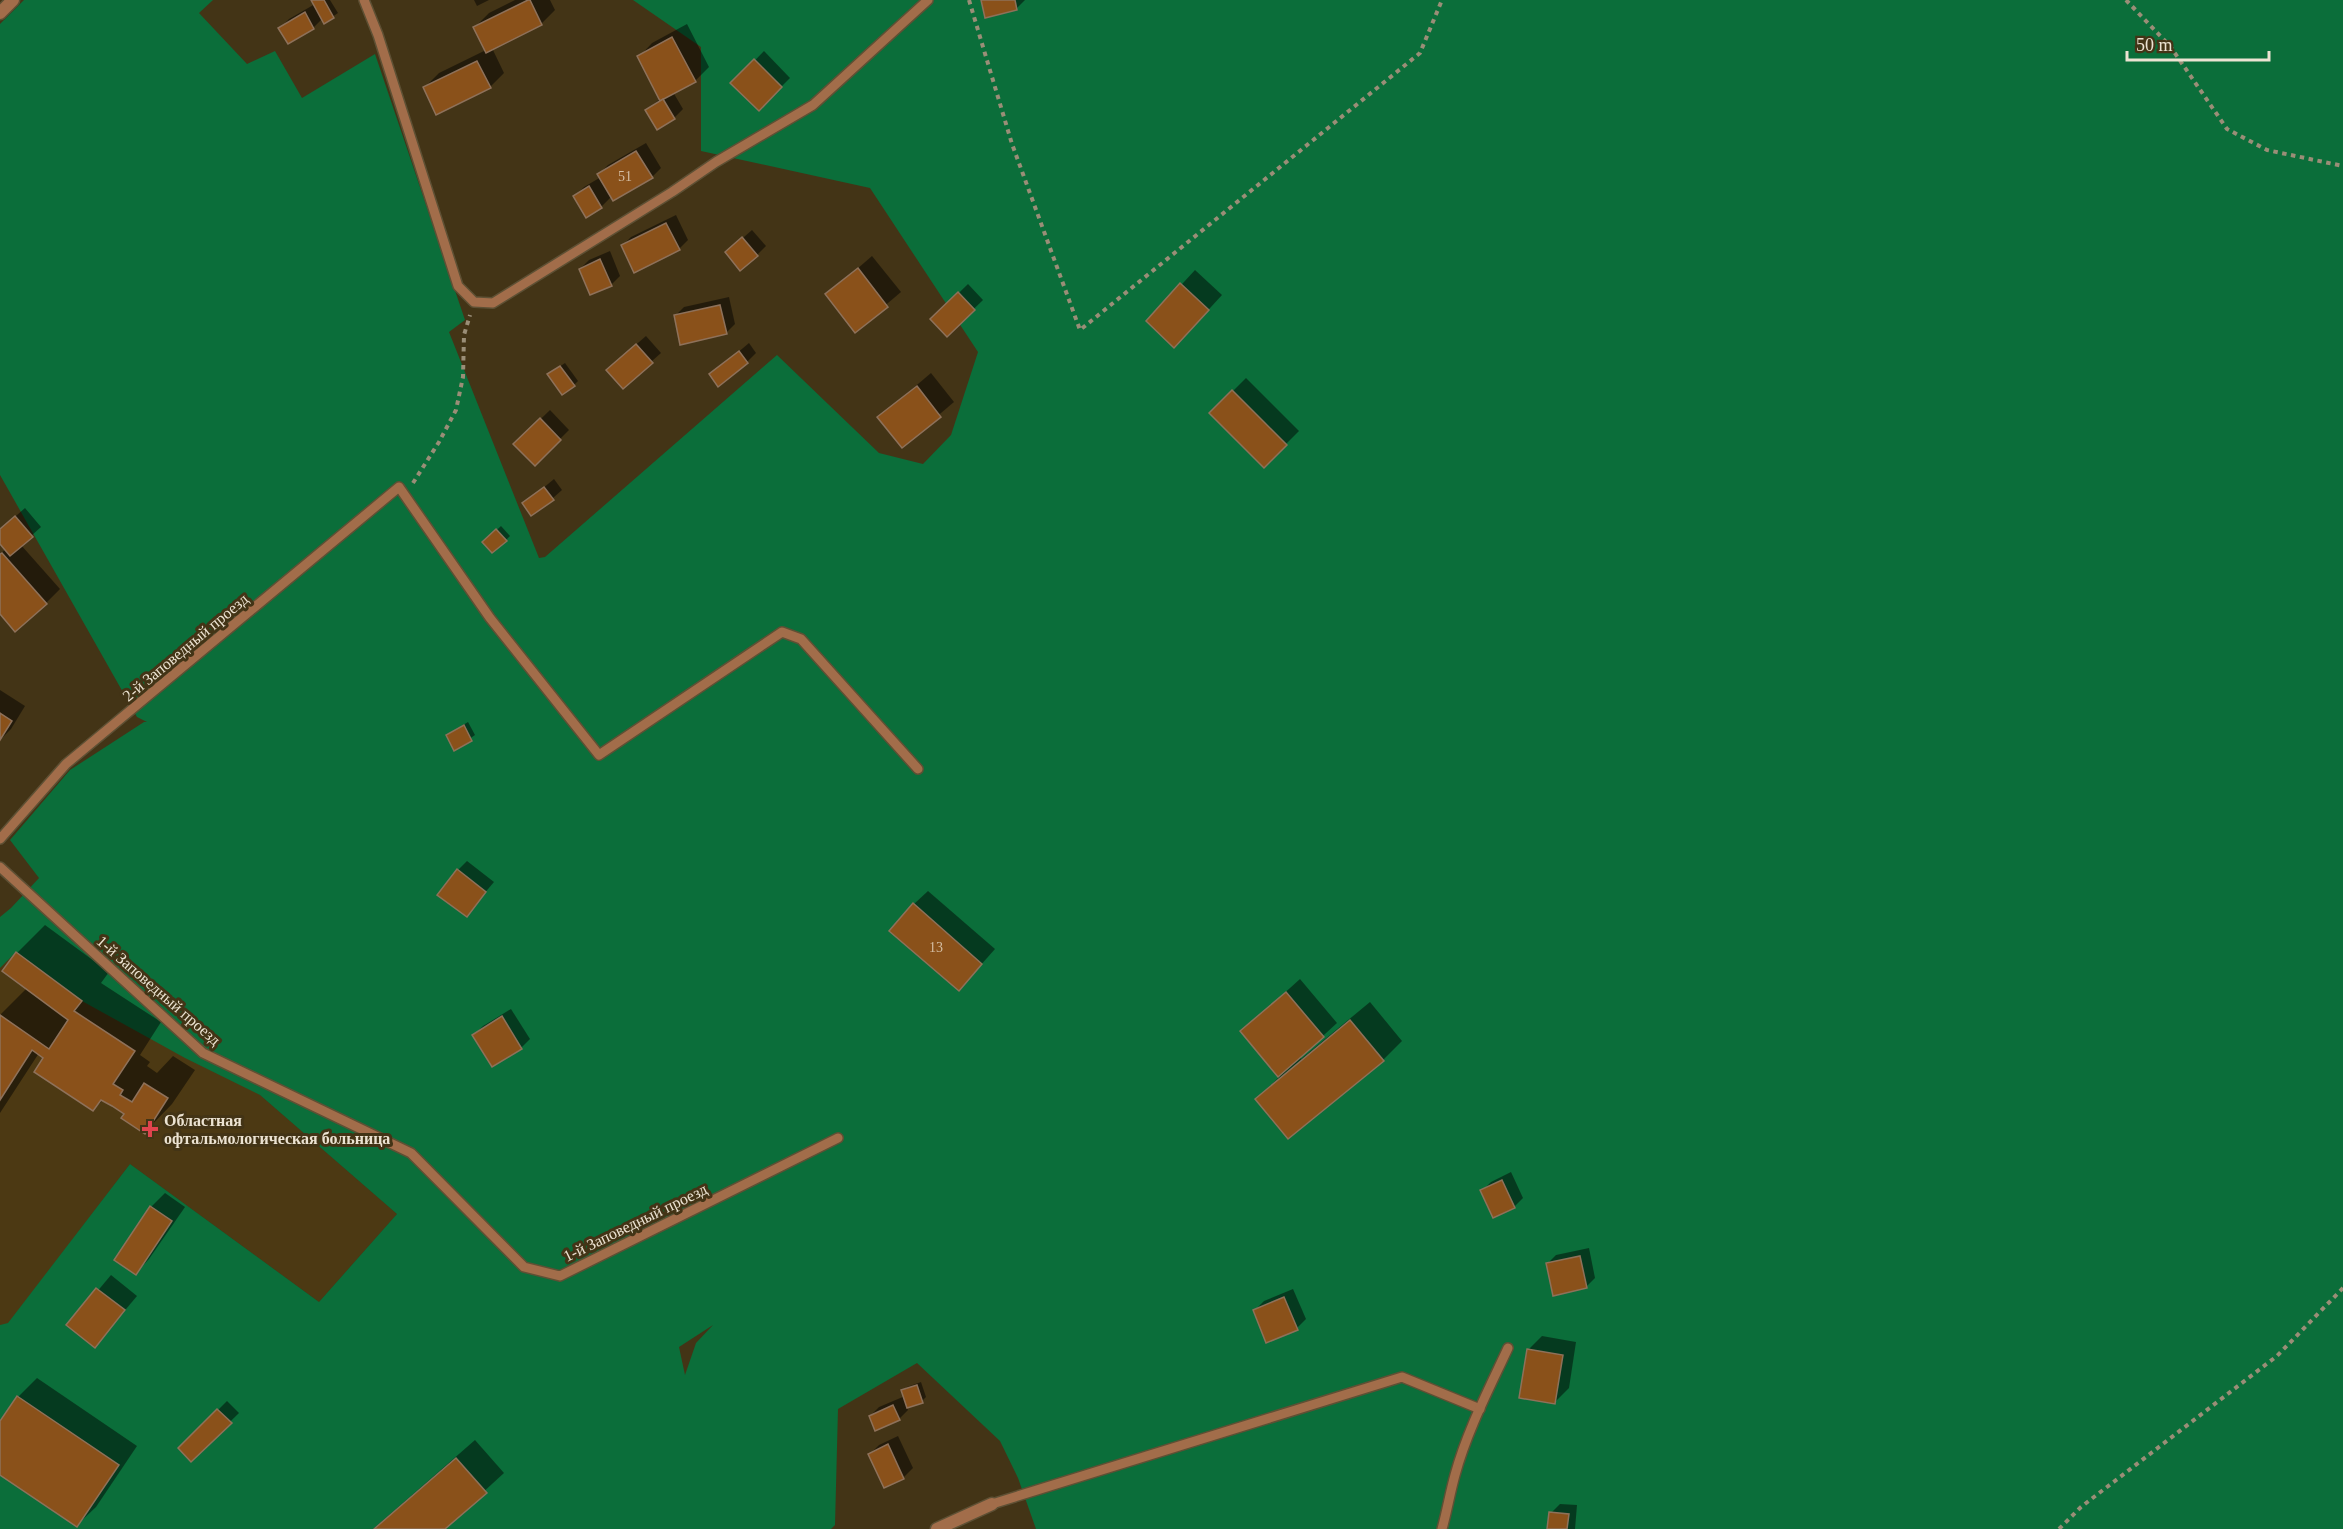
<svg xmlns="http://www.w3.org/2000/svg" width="2343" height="1529" font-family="'Times New Roman',serif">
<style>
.built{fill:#4c3913}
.green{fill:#0b6e3a;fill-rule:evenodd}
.shadow{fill:#0007}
.building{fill:#8a511a;stroke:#8e715a;stroke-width:1.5}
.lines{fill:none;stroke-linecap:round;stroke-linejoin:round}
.lane-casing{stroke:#5e5034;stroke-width:12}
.street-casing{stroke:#5e5034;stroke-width:15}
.path{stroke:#9a8e77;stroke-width:4;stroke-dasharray:4.5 4.5;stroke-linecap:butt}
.lane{stroke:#a26d4a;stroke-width:9}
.street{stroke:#a26d4a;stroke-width:12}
.health-dot{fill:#e0444e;stroke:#433416;stroke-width:2}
.labels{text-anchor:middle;stroke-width:6;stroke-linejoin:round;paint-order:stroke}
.number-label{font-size:14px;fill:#d4bea4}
.street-label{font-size:16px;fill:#ece3d2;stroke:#433416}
.poi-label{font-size:16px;font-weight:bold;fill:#ece3d2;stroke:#433416;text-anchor:start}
</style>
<rect width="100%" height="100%" fill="#433416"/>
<polygon class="built" points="0,931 260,1095 397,1214 319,1302 130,1164 8,1324 0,1325"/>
<path class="green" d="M24,0H213L199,13L247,64L275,51L302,98L375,54L465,320L449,332L539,558L545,557L777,355L879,453L923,464L951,435L978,352L870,188L701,151V47L633,0H2343V1529H1036L1018,1478L1000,1441L917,1363L838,1409L835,1525L831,1529H0V1325L8,1323L130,1164L319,1302L397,1214L260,1095L185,1058L82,1001L16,952L0,968V917L11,908L39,878L10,840L70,770L144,722H147L137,717L0,475V24ZM713,1325L696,1343L685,1375L679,1347Z"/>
<g class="shadow">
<polygon points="312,0 330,0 338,13 325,22 323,18 313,28 280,28 289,19 315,4"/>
<polygon points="474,0 489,0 477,6"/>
<polygon points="515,0 550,0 555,10 541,24 492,48 504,73 490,87 425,87 439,73 486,50 475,27 489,13"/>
<polygon points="983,0 1025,0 1016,9"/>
<polygon points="687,24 709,67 695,81 673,92 683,109 674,118 647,110 661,98 639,57 652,43"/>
<polygon points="764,51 790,78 759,109 733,83"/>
<polygon points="646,143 661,168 652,177 612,196 601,207 575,196 584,187 601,177 599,174 608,165"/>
<polygon points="676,215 688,240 679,249 622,246 631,237"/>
<polygon points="752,230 766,246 757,255 736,244"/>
<polygon points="610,251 620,276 611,285 580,269 589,260"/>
<polygon points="872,256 901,292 855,331 827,295"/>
<polygon points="1195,270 1222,295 1188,332 1148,321"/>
<polygon points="968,284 983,300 947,335 932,319"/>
<polygon points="729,297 735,324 726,333 675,316 684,307"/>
<polygon points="646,336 661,353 652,361 617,361"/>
<polygon points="749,343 756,353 747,362 711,375"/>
<polygon points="565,363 578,381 574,385 553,371"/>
<polygon points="931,373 954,402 902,446 879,417"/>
<polygon points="1246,378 1299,431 1264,466 1211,413"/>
<polygon points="550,410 569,430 535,464 515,444"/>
<polygon points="554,479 562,490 553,498 524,504"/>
<polygon points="25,508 41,527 21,545 60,589 46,603 0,612 0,554 6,549 0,542 0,530"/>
<polygon points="501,526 510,536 506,540 484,542"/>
<polygon points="0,690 25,706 11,729 0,740"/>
<polygon points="468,722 475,735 455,749 447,735"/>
<polygon points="467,861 494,882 466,915 458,870"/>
<polygon points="928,891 995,949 972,975 914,904"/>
<polygon points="45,925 109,972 101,983 161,1022 140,1055 150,1062 147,1066 157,1073 173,1056 195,1070 172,1104 145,1132 126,1114 103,1100 93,1110 39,1053 0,1113 0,1015 27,988 17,953"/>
<polygon points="1300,979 1337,1023 1300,1057 1301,1059 1370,1002 1402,1041 1383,1060 1288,1137 1257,1099 1280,1076 1242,1031"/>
<polygon points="511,1009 530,1039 521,1048 474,1035 483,1026"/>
<polygon points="1511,1172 1523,1198 1514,1207 1482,1191 1491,1182"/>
<polygon points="165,1193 185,1207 149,1259 136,1273 151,1207"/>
<polygon points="1589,1248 1595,1278 1586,1287 1547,1264 1556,1255"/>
<polygon points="111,1275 137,1296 95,1346 69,1325"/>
<polygon points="1293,1289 1306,1319 1297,1328 1255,1310 1264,1301"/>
<polygon points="1542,1336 1576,1342 1569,1388 1555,1402 1528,1350"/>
<polygon points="37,1378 137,1446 96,1507 77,1525 0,1473 0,1423 18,1397"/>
<polygon points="921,1382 926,1397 922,1401 907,1407 908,1410 899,1419 870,1416 879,1407 905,1396 903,1391 907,1387"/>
<polygon points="227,1401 239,1413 191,1460 180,1448"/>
<polygon points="898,1436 913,1468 904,1477 885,1486 870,1454 879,1445"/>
<polygon points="475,1440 504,1473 443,1529 373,1529"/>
<polygon points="1560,1504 1577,1505 1575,1529 1549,1529 1551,1513"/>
</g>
<g class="building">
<polygon points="311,0 324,0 334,18 324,24"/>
<polygon points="528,0 530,0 542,25 486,53 473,27"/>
<polygon points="981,0 1015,0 1017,10 985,18"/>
<polygon points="305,12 314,29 288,44 278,28"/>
<polygon points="672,37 696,82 660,101 637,56"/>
<polygon points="754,59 782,87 759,111 730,83"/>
<polygon points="477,61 491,88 436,115 423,87"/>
<polygon points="663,99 675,119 657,130 645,110"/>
<polygon points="636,151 653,178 613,201 597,174"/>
<polygon points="589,186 602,208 586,218 573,196"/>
<polygon points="666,223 680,250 634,273 621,245"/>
<polygon points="742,237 758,256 740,271 725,252"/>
<polygon points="600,259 612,286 590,295 579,269"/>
<polygon points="858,268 888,307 855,333 825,294"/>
<polygon points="1180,283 1209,310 1174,348 1146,321"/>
<polygon points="958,292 975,310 947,337 930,319"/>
<polygon points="720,305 727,334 680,345 674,315"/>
<polygon points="636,344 653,363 623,389 606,370"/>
<polygon points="739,351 748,363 718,387 709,374"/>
<polygon points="560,366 575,386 562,395 547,374"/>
<polygon points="917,386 941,417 902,448 877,417"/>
<polygon points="1232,390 1287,445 1264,468 1209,413"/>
<polygon points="540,418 561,440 535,466 513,444"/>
<polygon points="544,487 554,500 531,516 522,503"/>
<polygon points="15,516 33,537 10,556 0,544 0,529"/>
<polygon points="496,529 507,541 492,553 482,542"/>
<polygon points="2,553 47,604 15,632 0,614 0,554"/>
<polygon points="0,713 12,721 0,740"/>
<polygon points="464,725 472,741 454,751 446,735"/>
<polygon points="457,869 486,892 467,917 437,895"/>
<polygon points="913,903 982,964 959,991 889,931"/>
<polygon points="16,952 82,1001 74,1011 135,1051 113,1084 123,1090 120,1095 132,1102 144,1083 168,1098 145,1134 121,1118 124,1114 112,1106 101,1100 93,1111 34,1072 43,1058 32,1050 0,1100 0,1015 49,1049 68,1020 2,971"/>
<polygon points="1286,992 1324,1037 1278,1077 1240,1031"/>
<polygon points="502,1016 522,1049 492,1067 472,1035"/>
<polygon points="1350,1020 1384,1061 1288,1139 1255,1099"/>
<polygon points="1502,1180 1515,1208 1493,1218 1480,1190"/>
<polygon points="150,1206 172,1221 136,1275 114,1260"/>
<polygon points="1580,1256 1587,1288 1553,1296 1546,1263"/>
<polygon points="96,1288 125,1310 95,1348 66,1325"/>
<polygon points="1284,1297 1298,1330 1266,1343 1253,1310"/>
<polygon points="1527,1349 1563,1355 1555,1404 1519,1398"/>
<polygon points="917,1385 923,1403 907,1408 901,1390"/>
<polygon points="17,1396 119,1465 77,1527 0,1475 0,1421"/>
<polygon points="893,1405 900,1420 875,1431 869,1416"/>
<polygon points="217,1409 232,1423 191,1462 178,1448"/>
<polygon points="888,1444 904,1479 884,1488 868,1454"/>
<polygon points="456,1458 487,1493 445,1529 374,1529"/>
<polygon points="1549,1512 1569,1514 1567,1529 1547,1529"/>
</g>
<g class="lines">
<g class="lane-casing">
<g id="lane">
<polyline points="364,0 378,35 458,286 474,302 493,303 672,192 716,162 813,105 928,0"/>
<polyline points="0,839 66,764 399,487 490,618 599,755 782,632 801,639 918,769"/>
<polyline points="0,867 203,1053 411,1153 524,1267 560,1276 838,1138"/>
<polyline points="992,1504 1402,1377 1480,1409"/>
<path d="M1442,1529C1447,1511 1450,1493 1455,1475C1467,1431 1489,1389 1508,1348"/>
</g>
</g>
<g class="street-casing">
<g id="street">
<polyline points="0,13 13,0"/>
<polyline points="937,1529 992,1504"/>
</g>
</g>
<g class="path">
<polyline points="969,0 1012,144 1080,330 1420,53 1442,0"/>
<polyline points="2126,0 2170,46 2227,129 2267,150 2343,166"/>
<polyline points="413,483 439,442 456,410 463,377 464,335 470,315"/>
<polyline points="2059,1529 2081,1507 2277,1356 2343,1288"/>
</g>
<use href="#lane" class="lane"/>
<use href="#street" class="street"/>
</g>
<path class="health-dot" d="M147 1120h6v6h6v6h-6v6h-6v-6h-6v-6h6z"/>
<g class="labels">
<g class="number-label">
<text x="625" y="181">51</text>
<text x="936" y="952">13</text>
</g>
<g class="street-label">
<text transform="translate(185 647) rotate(-40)" y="6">2-й Заповедный проезд</text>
<text transform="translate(159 990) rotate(41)" y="6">1-й Заповедный проезд</text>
<text transform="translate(635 1222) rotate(-26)" y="6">1-й Заповедный проезд</text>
</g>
<g class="poi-label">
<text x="164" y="1126">Областная<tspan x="164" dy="18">офтальмологическая больница</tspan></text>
</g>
</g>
<path d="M2127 51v9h142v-9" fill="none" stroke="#ece3d2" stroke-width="3"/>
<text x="2136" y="51" font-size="18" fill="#ece3d2" stroke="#433416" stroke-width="4.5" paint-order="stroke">50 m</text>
</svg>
